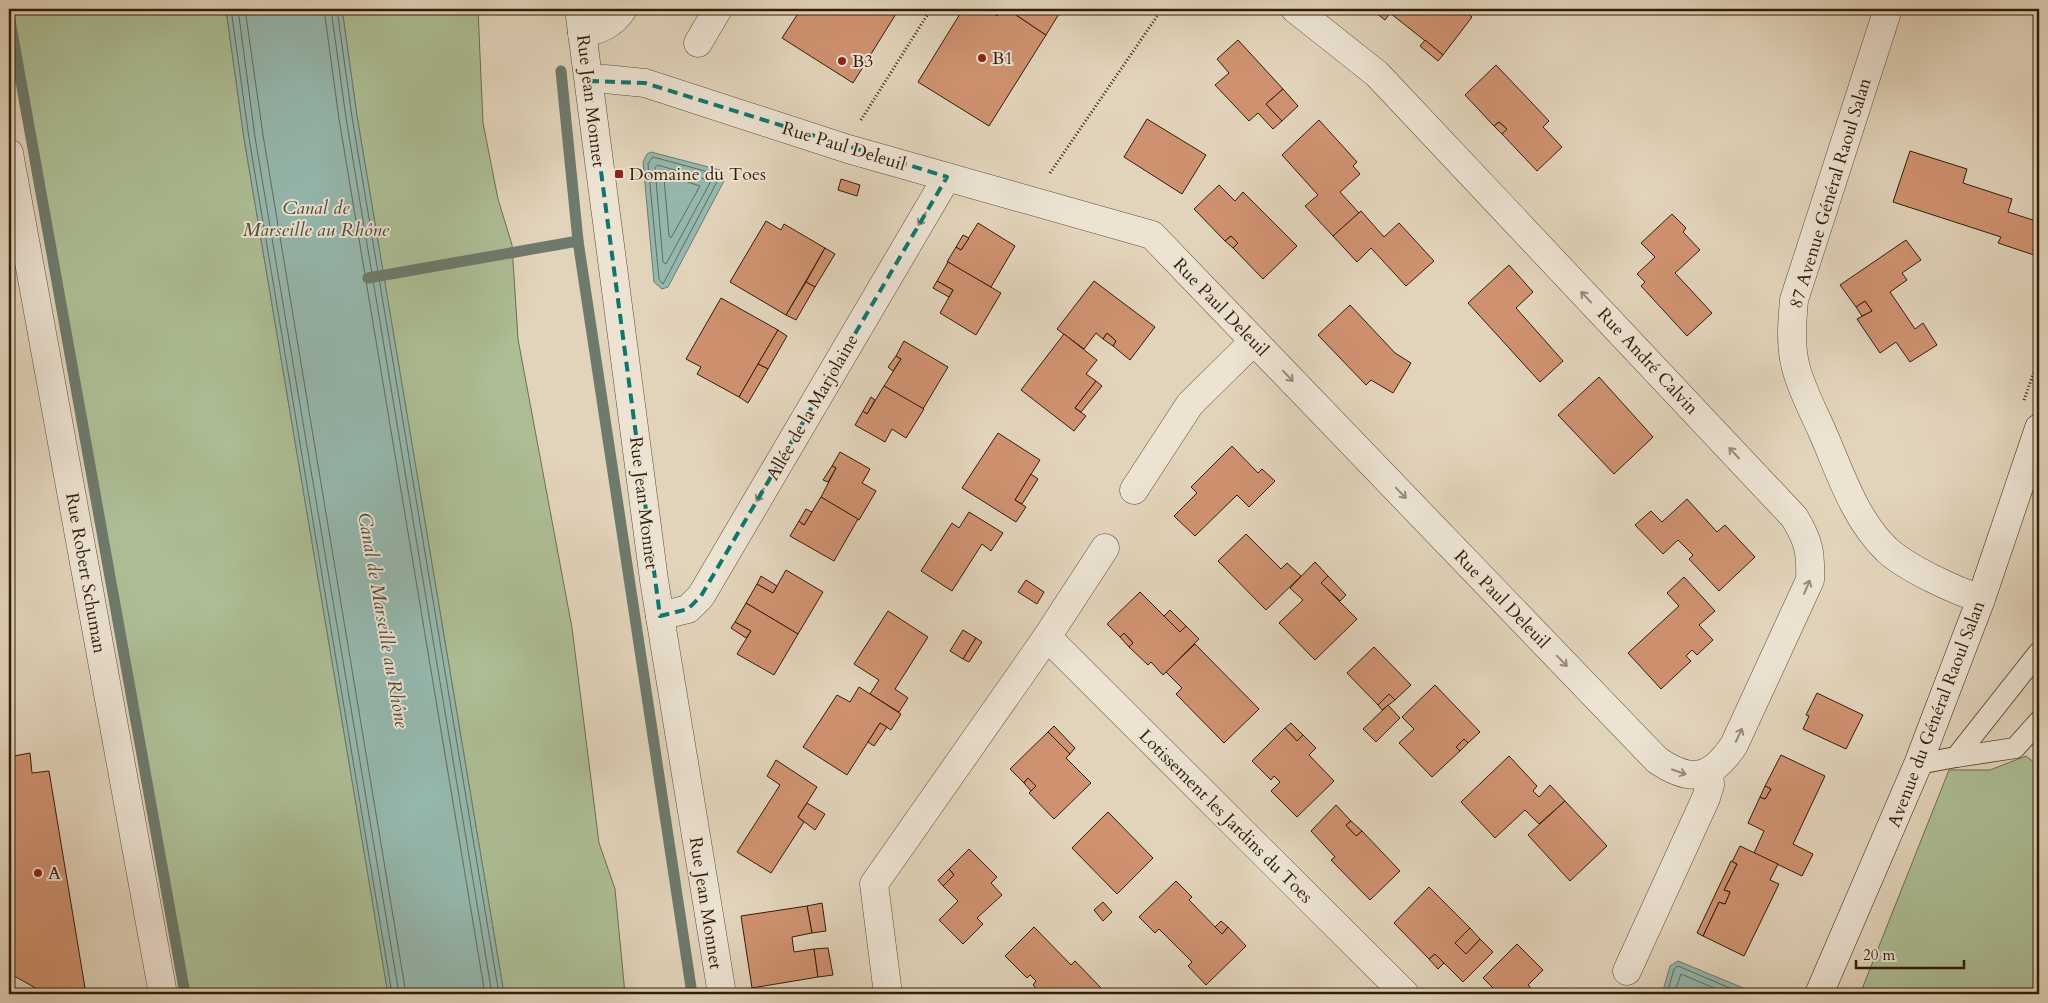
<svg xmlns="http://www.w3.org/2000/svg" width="2048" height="1003" font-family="Cardo,serif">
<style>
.green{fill:#adbe95;stroke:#706d4e}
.water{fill:#95b8ae;stroke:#6e7a6c}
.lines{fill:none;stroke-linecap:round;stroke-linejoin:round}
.shore{stroke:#646a5b;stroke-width:1}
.stream{stroke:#6e7a6c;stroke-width:11}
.building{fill:#cf9271;stroke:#331c08}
.lane-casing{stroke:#5f4a35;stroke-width:22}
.street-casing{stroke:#5f4a35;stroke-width:29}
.secondary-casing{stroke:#331c08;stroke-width:29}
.path{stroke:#331c08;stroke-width:3;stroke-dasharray:1 2.5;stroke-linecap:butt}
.lane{stroke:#ece3d3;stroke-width:20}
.street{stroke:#ece3d3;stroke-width:28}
.secondary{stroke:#ece3d3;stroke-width:28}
.oneway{stroke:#998978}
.marked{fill:none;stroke:#0f766e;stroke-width:4;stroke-dasharray:10 6;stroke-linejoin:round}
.poi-dot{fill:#8f2418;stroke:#ece3d3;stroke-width:2}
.labels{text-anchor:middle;stroke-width:4;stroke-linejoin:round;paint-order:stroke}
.poi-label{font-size:18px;fill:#331c08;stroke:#ece3d3;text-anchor:start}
.street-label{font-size:18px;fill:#331c08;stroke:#ece3d3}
.water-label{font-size:19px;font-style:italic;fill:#504b3a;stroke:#ece3d3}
</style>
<rect width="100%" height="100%" fill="#e2d4bb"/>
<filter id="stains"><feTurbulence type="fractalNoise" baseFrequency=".004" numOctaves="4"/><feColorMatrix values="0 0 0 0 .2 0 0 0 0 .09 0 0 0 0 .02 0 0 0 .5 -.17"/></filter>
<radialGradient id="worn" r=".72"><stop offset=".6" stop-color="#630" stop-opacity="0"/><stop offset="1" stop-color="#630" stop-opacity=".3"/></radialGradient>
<g class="green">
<polygon points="9,9 226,9 244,138 388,994 185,994"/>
<polygon points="342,9 478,9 483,123 498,199 512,245 518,339 572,628 599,843 615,889 625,994 504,994 357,116"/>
<polygon points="2026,756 2039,766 2039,994 1860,994 1949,770 1990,770"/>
</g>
<g class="water">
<polygon points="226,9 342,9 357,116 504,994 388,994 244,138"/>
<polygon points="651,152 720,170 724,175 724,181 668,287 662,289 654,282 643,162 647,154"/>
<polygon points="1678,961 1748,990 1751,994 1662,994 1670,966"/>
</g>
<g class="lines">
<g class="shore">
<polyline points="231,9 249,138 392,994"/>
<polyline points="238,9 255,137 399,994"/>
<polyline points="245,9 263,135 406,994"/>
<polyline points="324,9 339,119 485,994"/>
<polyline points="331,9 346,118 492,994"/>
<polyline points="337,9 352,117 499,994"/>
<polygon points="653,157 716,174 719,178 663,284 659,279 648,164"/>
<polygon points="658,165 711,181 666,264 663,262 655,168"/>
<polygon points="666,175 700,186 671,238 669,236 664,178"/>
<polyline points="1667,994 1674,969 1678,966 1744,994"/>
<polyline points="1674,994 1681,974 1728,994"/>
</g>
<g class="stream">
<polyline points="9,15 185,994"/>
<polyline points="561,71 578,241 692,994"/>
<polyline points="368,278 578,241"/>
</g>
</g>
<g class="building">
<polygon points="801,9 899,9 853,83 782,38"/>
<polygon points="963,9 986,9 997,16 1001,9 1007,9 1046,35 989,126 918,82"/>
<polygon points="1007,9 1062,9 1046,35"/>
<polygon points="1371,9 1462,9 1472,17 1443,55 1390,13 1385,20"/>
<polygon points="1238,40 1283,89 1266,104 1282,121 1273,129 1258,113 1249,121 1215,85 1229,73 1217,59"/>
<polygon points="1425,40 1443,55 1438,61 1420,46"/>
<polygon points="1496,65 1549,121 1543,127 1562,147 1537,171 1502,134 1507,129 1499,122 1494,126 1465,95"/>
<polygon points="1283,89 1298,106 1282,121 1266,104"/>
<polygon points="1147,119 1206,155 1182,194 1124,157"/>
<polygon points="1319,120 1357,162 1353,166 1360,174 1340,192 1359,213 1333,236 1305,206 1318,195 1282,155"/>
<polygon points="1499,122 1507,129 1502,134 1494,126"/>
<polygon points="1910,151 1967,169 1963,183 2012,199 2008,212 2039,222 2039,248 2037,256 1998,243 2001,237 1893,202"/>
<polygon points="841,179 860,185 857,196 838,190"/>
<polygon points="1219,185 1235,201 1243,192 1297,246 1263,279 1233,248 1238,243 1231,236 1225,241 1194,209"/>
<polygon points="1361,211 1384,237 1399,223 1434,261 1406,286 1371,248 1357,262 1333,236"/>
<polygon points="1672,214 1686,228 1683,232 1700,250 1675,273 1712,313 1687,336 1641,286 1645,282 1637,274 1655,257 1641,243"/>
<polygon points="766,221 781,230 784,224 825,248 786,315 730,282"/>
<polygon points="978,223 1015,246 991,287 947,262 956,247 961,250"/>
<polygon points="963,235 969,238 961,250 956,247"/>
<polygon points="1231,236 1238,243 1233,248 1225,241"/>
<polygon points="1906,240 1921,260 1902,273 1907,280 1890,292 1915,329 1923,323 1937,345 1910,362 1896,342 1880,353 1857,319 1872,311 1865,301 1856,307 1840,285"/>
<polygon points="825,248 835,254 815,287 806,282"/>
<polygon points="948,262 1001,293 976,335 940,313 953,290 937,281"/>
<polygon points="1509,265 1533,292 1516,308 1563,361 1540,382 1468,303"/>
<polygon points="937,281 953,290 949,297 933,288"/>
<polygon points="1094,281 1155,327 1130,360 1113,346 1116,341 1107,333 1103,339 1096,333 1084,349 1057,329"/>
<polygon points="806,282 815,287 796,320 786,315"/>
<polygon points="721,298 778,330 739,397 697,374 701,367 686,359"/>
<polygon points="1865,301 1872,311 1862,316 1856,307"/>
<polygon points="1350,305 1395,353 1411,363 1393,393 1371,380 1366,385 1318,335"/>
<polygon points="778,330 787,336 768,369 758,364"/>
<polygon points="1107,333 1116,341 1113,346 1103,339"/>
<polygon points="1064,334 1097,360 1086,374 1096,381 1075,408 1086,416 1074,431 1021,390"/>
<polygon points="904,341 948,367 923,409 884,386 901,359 896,356"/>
<polygon points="896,356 901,359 893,371 888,367"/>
<polygon points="758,364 768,369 748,403 739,397"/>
<polygon points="1599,377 1653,437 1614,474 1558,415"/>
<polygon points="1096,381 1102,386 1081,412 1075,408"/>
<polygon points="884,386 924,409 906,438 892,429 885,442 855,425 863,411 867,414"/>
<polygon points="871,397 875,400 867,414 863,411"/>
<polygon points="998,433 1040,460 1015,500 1026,507 1016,522 962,488"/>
<polygon points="1232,446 1258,473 1262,469 1275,481 1249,507 1237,495 1195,536 1174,516 1197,493 1191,487"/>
<polygon points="840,452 870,469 862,483 876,491 859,520 821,497 836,468 832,466"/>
<polygon points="832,466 836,468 828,482 823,480"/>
<polygon points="1031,474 1038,479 1022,504 1015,500"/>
<polygon points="821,497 858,519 834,561 790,536 799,521 804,525"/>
<polygon points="1687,499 1717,532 1725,525 1755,557 1719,591 1689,559 1693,555 1678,540 1663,554 1635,525 1651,511 1662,522"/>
<polygon points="806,509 812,512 804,525 799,521"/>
<polygon points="969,512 1003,533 991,551 982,544 952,591 921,571 952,523 959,528"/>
<polygon points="1246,534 1281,569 1287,563 1301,576 1266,610 1218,561"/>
<polygon points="1315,562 1328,576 1321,583 1357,619 1315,660 1279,623 1303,600 1290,588"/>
<polygon points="786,570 823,592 798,634 746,603 757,584 773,593"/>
<polygon points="761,576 777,586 773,593 757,584"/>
<polygon points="1328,576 1346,595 1340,601 1321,583"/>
<polygon points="1684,577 1715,611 1699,625 1713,640 1697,655 1692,650 1686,656 1691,661 1661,689 1628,653 1679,606 1667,593"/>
<polygon points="1026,580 1044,592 1037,604 1018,592"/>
<polygon points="1140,592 1180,632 1186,626 1199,639 1163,675 1151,662 1148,665 1129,647 1133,643 1124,633 1120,637 1107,624"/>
<polygon points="746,603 798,634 774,675 737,654 751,631 735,622"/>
<polygon points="1170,610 1186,626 1180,632 1164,616"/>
<polygon points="888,611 928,637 895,689 908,698 899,712 870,694 879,680 854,664"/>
<polygon points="735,622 751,631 746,638 731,628"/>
<polygon points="963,630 976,638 963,659 950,651"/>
<polygon points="1124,633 1133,643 1129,647 1120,637"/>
<polygon points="976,638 982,642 969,662 963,659"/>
<polygon points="1195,644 1259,709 1224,743 1176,694 1182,688 1166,672"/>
<polygon points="1374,647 1411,685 1395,700 1389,694 1378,705 1347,673"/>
<polygon points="1435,685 1480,732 1468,743 1464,739 1456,747 1460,751 1432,777 1399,743 1414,729 1402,717"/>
<polygon points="859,687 901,714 891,730 880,723 847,775 803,747 837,695 850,702"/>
<polygon points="1817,693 1863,715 1846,749 1803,729 1809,716 1806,715"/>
<polygon points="1389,694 1395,700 1382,710 1378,705"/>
<polygon points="1388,705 1400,718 1376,742 1363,729"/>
<polygon points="880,723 887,727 874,746 868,742"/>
<polygon points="1291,723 1303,735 1297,741 1285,728"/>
<polygon points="1054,726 1075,748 1070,754 1048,732"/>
<polygon points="1285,728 1297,741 1303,735 1316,748 1309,755 1334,781 1297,817 1271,791 1280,782 1274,776 1271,780 1252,761"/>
<polygon points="1048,732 1070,754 1066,758 1091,783 1054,819 1029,793 1036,786 1028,778 1024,783 1010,769"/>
<polygon points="1464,739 1468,743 1460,751 1456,747"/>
<polygon points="30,753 32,773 49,771 86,994 46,994 9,973 9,757"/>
<polygon points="1781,755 1825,776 1793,844 1813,854 1802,876 1754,853 1764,831 1748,823 1760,797 1765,799 1771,789 1765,786"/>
<polygon points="1509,756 1537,786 1533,791 1539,797 1550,785 1565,801 1539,824 1525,810 1495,838 1461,802"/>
<polygon points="776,760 817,787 798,817 804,822 771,873 737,852 780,785 767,776"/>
<polygon points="1028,778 1036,786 1031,791 1024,783"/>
<polygon points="1765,786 1771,789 1765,799 1760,797"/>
<polygon points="1565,801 1607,846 1570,881 1528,835"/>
<polygon points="807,803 825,814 815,830 798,817"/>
<polygon points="1336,805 1351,821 1346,825 1356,836 1362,831 1400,871 1370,900 1331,860 1335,857 1311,831"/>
<polygon points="1108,812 1153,858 1117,894 1072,848"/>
<polygon points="1351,821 1362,831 1356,836 1346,825"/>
<polygon points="1740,846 1778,864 1770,880 1779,884 1744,956 1703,936 1719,902 1725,904 1730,892 1724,890 1737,864 1732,862"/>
<polygon points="969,849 997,877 991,883 1002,895 977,918 983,924 963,944 939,920 958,901 943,886 954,875 949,869"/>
<polygon points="1731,861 1737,864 1724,890 1730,892 1725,904 1719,902 1703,936 1697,933"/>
<polygon points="949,869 954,875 943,886 938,880"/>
<polygon points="1176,881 1192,897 1189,900 1222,934 1228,927 1246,946 1206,985 1188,966 1192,962 1159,929 1155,933 1139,917"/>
<polygon points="1429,887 1470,928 1455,943 1466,954 1480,939 1493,952 1463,982 1435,954 1429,959 1394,923"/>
<polygon points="1103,902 1112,912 1103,921 1094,910"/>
<polygon points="822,903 826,931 812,933 807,906"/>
<polygon points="807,906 812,933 792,937 794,952 814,949 818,977 752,988 741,916"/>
<polygon points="1221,921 1228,927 1222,934 1215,927"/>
<polygon points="1034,927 1071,965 1075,961 1101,988 1095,994 1050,994 1046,990 1042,994 1033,985 1036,981 1030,975 1027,978 1005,956"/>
<polygon points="1470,928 1480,939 1466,954 1455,943"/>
<polygon points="1517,944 1543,970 1528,985 1537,994 1499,994 1483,978"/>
<polygon points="828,948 833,975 818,977 814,949"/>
<polygon points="1435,954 1444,963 1438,969 1429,959"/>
</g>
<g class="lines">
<g class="lane-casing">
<g id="lane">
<polyline points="1956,757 2015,748 2039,721"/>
<polyline points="1918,764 1956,757 2039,652"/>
</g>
</g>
<g class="street-casing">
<g id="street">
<polyline points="579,9 654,580 722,994"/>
<path d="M1888,9L1794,300C1792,322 1790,346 1796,368C1802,390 1813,411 1822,431C1840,472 1854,518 1887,550C1908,569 1954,590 1981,599"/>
<path d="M582,33C601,30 613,24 623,9"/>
<polyline points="698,43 718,9"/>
<path d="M589,81L605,79L645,83L848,149L1152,235L1657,760C1692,784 1711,779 1734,745L1810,580C1811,553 1809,541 1794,517L1377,74L1295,9"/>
<polyline points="9,153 163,994"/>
<polyline points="1134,490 1190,404 1254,341"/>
<polyline points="660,616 688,609 701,596 947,177"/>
<polyline points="1047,637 1405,994"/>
<polyline points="1627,971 1706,798 1710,785 1709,772"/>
<polyline points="888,994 874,884 1047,637 1105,548"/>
</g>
</g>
<g class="secondary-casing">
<polyline id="secondary" points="1819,994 1918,764 1981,599 2039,428"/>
</g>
<g class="path">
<polyline points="861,120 931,9"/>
<polyline points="1050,173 1162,9"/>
<polyline points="2024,400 2039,358"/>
</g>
<use href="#lane" class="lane"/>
<use href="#street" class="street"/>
<use href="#secondary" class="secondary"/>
</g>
<defs><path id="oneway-shaft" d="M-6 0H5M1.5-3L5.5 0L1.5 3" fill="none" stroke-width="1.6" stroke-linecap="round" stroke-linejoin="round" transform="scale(1.25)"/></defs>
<g class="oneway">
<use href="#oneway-shaft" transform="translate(922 219) rotate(120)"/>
<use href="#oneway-shaft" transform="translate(1586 297) rotate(-133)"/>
<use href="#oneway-shaft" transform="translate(1288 376) rotate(46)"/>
<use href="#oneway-shaft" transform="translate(1734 453) rotate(-133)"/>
<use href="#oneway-shaft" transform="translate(1401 493) rotate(46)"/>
<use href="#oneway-shaft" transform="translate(760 495) rotate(120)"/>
<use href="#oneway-shaft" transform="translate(1807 587) rotate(-67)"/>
<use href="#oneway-shaft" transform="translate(1562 661) rotate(46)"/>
<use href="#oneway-shaft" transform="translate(1739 735) rotate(-65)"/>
<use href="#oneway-shaft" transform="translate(1679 772) rotate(19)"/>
</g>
<path class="marked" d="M589,81L645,83L947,177L701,596L688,609L660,616Z"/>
<g class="poi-dot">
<circle cx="982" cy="58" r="5"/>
<circle cx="842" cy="61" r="5"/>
<rect x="614" y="169" width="10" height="10" rx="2.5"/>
<circle cx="38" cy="873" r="5"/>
</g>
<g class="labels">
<g class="poi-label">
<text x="992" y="64">B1</text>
<text x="852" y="67">B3</text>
<text x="629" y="180">Domaine du Toes</text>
<text x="48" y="879">A</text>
</g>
<g class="street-label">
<text transform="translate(591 101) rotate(83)" y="6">Rue Jean Monnet</text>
<text transform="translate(844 146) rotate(17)" y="6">Rue Paul Deleuil</text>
<text transform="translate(1830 193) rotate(-73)" y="6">87 Avenue Général Raoul Salan</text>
<text transform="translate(1221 307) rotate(46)" y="6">Rue Paul Deleuil</text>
<text transform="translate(1648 361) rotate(47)" y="6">Rue André Calvin</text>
<text transform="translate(812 407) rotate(-60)" y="6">Allée de la Marjolaine</text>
<text transform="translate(644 503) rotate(83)" y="6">Rue Jean Monnet</text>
<text transform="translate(86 573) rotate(80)" y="6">Rue Robert Schuman</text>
<text transform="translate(1502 599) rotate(46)" y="6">Rue Paul Deleuil</text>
<text transform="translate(1936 714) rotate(-69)" y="6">Avenue du Général Raoul Salan</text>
<text transform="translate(1226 816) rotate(45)" y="6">Lotissement les Jardins du Toes</text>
<text transform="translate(706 903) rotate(81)" y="6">Rue Jean Monnet</text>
</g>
<g class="water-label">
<text x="316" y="214">Canal de<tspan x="316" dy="22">Marseille au Rhône</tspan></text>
<text transform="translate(384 620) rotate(80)" y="7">Canal de Marseille au Rhône</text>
</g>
</g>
<rect width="2048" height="1003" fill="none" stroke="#e2d4bb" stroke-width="30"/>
<rect x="10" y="10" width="2028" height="983" fill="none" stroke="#331c08" stroke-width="2.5"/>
<rect x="15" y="15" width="2018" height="973" fill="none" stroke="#331c08"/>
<path d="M1856 960v8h108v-8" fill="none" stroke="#331c08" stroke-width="2.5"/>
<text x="1863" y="960" font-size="15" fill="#331c08" stroke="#ece3d3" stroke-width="4" paint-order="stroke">20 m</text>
<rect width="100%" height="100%" filter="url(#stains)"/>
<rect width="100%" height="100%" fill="url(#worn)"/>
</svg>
